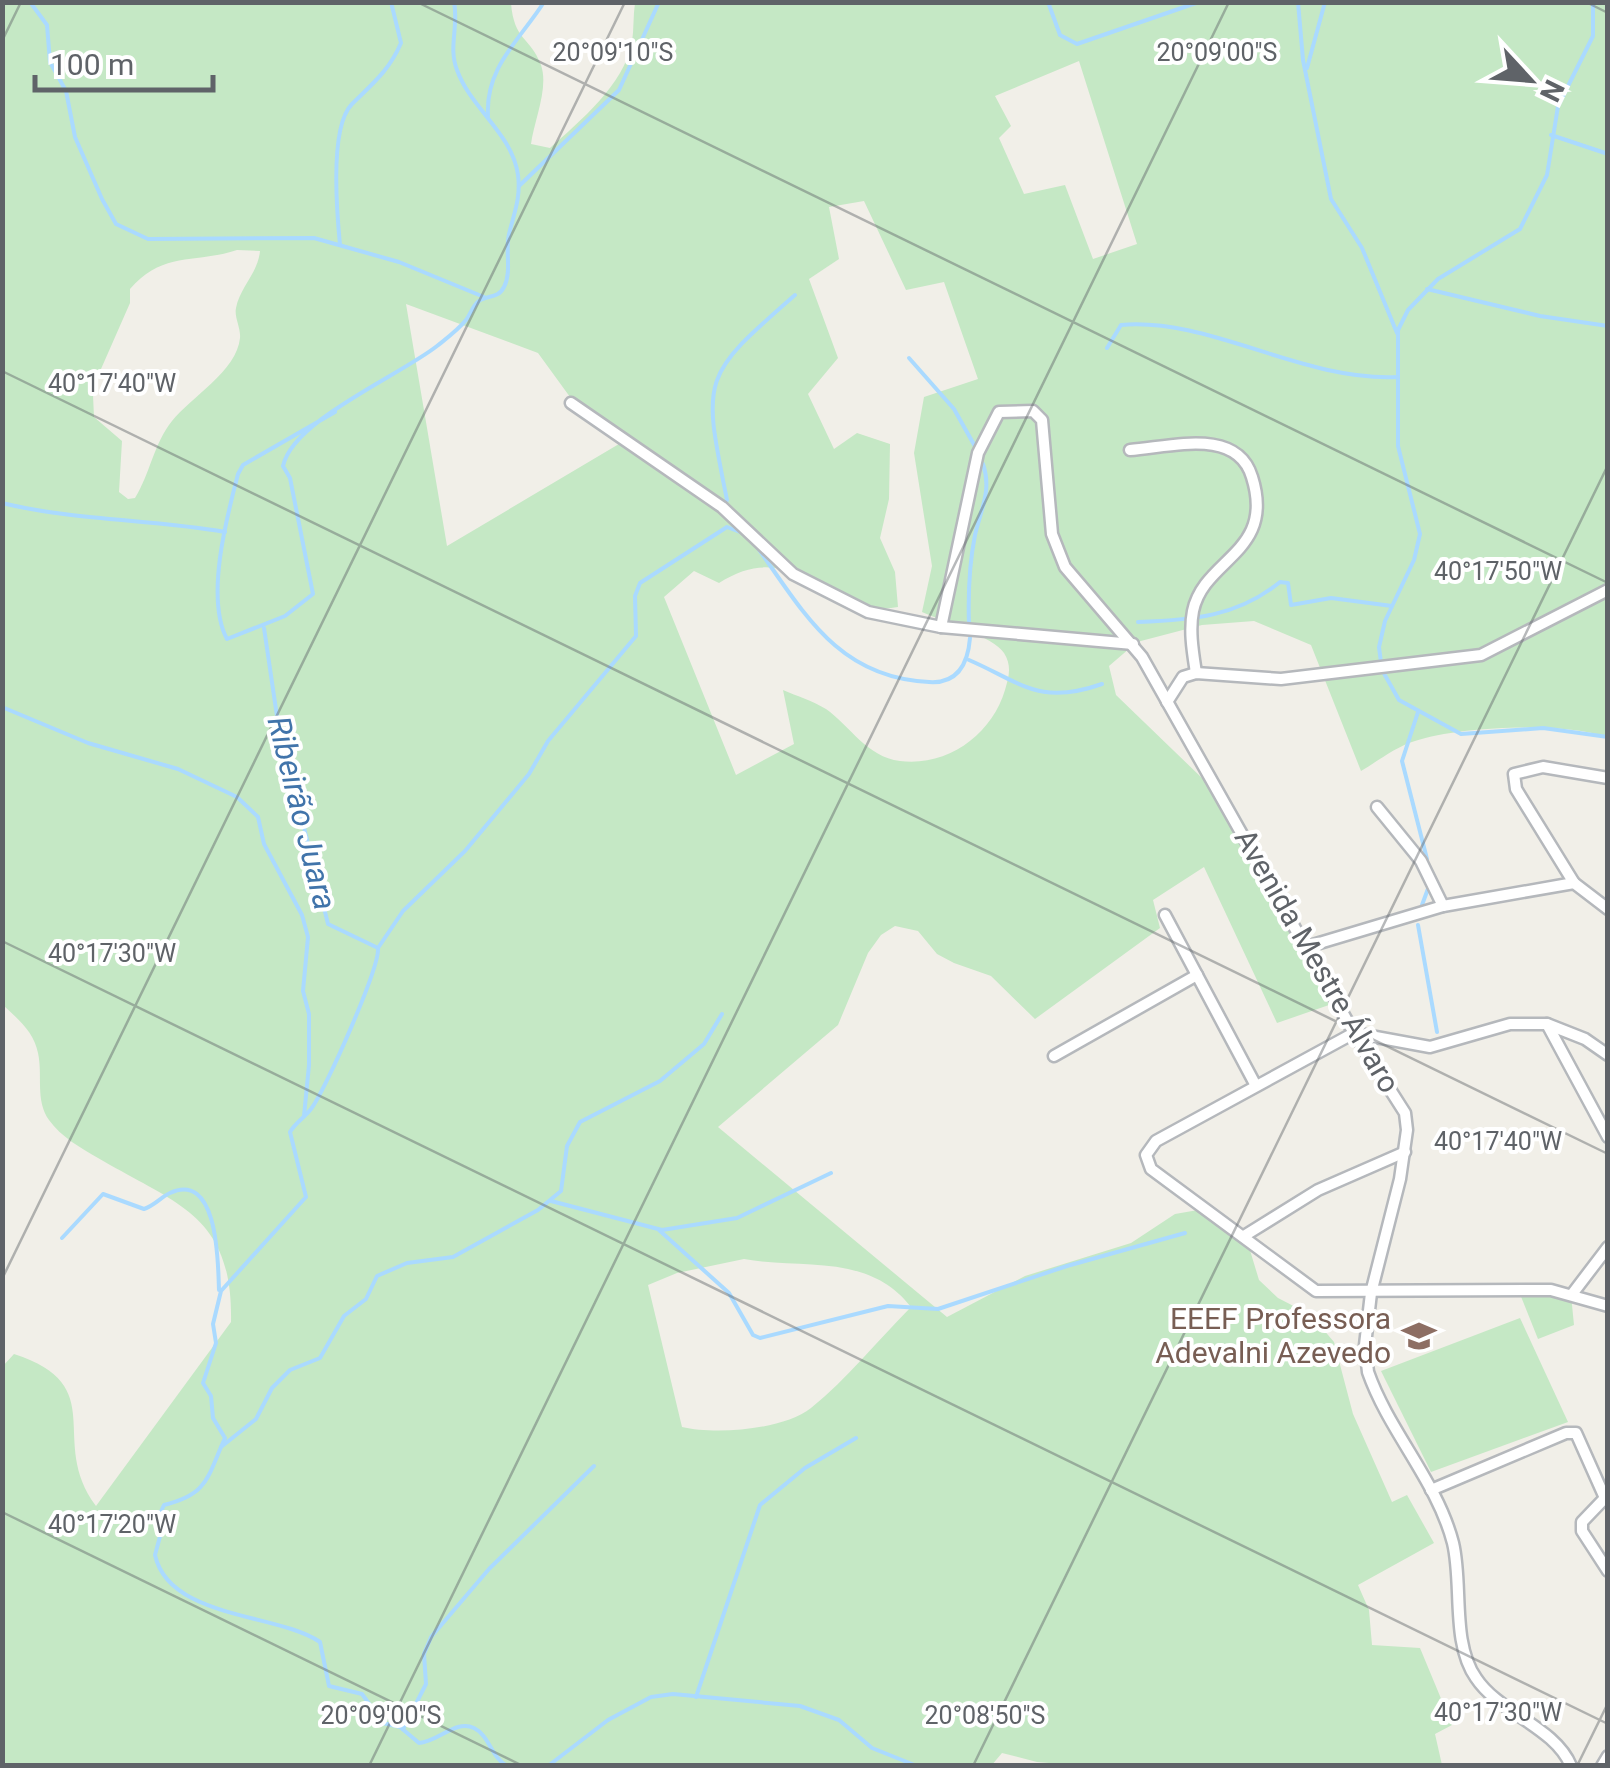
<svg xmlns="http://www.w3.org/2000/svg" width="1610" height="1768" font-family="Roboto,sans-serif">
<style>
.green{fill:#c5e8c5;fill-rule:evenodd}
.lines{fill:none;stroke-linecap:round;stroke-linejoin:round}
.stream{stroke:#aadaff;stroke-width:4}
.minor-casing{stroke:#b5b8bc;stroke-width:15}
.minor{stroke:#fff;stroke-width:10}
.ticks{fill:none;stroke:#5f6368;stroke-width:2.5;stroke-opacity:0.45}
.labels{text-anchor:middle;stroke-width:8;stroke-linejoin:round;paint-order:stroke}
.street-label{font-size:30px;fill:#5f6368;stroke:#fff}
.education-label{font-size:30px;fill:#785e54;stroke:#fff;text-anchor:end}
.water-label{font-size:32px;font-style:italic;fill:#4174aa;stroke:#fff}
.ticks-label{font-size:25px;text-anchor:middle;fill:#5f6368;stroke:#fff;stroke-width:8;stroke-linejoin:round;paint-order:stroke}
</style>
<rect width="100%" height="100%" fill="#f1efe8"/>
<g class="green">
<path d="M3,3H511C514,41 530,36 541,65C549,88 534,121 531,144L550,148C580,121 624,85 632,42C634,29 633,16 635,3H1607V737C1563,722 1461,726 1415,741C1397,746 1378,761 1361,771L1311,645L1254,621L1202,625L1137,642L1109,666L1116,695L1202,778L1241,824L1280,886L1329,1005L1277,1023L1204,867L1153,900L1160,928L1035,1019L991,976L954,963L937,954L918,931L895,926L881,935L868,953L838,1025L718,1127L947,1317L1025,1276L1131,1243L1175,1214L1198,1210L1249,1247L1259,1280L1278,1298L1311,1315L1334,1342L1353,1414L1392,1502L1407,1495L1434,1543L1358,1585L1369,1610L1372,1645L1420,1648L1452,1725L1435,1734L1442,1765L1085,1766L1037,1762L1002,1753L991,1766L3,1765L2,1367L14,1354C112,1386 47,1440 96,1506L231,1322C233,1215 178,1205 98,1158C81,1148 61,1137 49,1120C35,1100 43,1076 38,1053C34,1032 18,1019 3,1005ZM1079,61L1137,244L1093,259L1065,185L1024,194L999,138L1011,126L995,96ZM864,201L906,290L944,282L978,379L924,397L914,453L932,566L922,612C942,621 994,637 1004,653C1012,666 1009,676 1005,690C992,734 948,767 900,761C867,757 850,726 826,709C813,701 797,696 783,690L794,744L736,775L664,597L694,571L719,583C796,533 830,620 898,607L895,572L880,538L889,499L890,444L857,433L834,449L808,394L838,358L809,279L839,259L829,207ZM237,250L260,251C258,273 240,287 236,308C234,317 241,328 240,338C237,371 190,398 172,421C154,443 150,474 135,498L128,499L119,492L122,441L94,417L93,395L101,369L130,303V289C163,251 194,264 237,250ZM406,304L538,353L578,408L624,441L447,546ZM744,1259C802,1270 868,1252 911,1307C878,1340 847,1379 811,1408C783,1430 716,1435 682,1427L648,1285L677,1273Z"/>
<polygon points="1520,1294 1571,1295 1574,1325 1538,1339"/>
<polygon points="1520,1318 1568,1422 1431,1472 1381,1371"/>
</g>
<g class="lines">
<g class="stream">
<polyline points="30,2 47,25 50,62 66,91 75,137 102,199 116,224 148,239 314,238 399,262 484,297"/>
<polyline points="1048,2 1060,35 1077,44 1199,2"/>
<polyline points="1298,2 1303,60 1331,199 1362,248 1397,333"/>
<polyline points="1593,2 1593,36 1558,106 1547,175 1520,229 1438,279 1408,310 1398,330 1398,446 1420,534 1414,560 1385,621 1379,647 1382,670 1399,700 1461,734 1543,728 1608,737"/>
<polyline points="1307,68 1325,2"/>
<path d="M488,116C485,67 520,40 544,2"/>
<polyline points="1551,135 1608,154"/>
<polyline points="519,186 619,90 659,2"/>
<path d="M340,245C337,214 329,127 352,104C372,84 389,71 401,43L391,2"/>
<polyline points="1427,289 1540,316 1608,326"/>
<path d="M1107,348L1121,325C1210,317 1303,382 1398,377"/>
<polyline points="909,358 954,409 977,450"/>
<path d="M335,412L243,465L238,474C227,516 205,598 227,639L285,616L313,594L290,478L283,466C293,420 399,376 437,346C447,338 458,330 466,320C470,315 473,305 479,301C487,295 498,299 504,287C512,272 505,251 509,234C514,213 521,198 518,175C512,133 471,109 457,70C448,47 459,26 454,2"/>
<path d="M727,500C702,377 701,377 795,295"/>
<path d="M2,503C76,521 151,519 225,532"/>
<path d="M755,544C803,611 837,678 929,682C958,684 968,663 970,638"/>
<path d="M1138,622C1192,620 1237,617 1280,582L1288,583L1291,605L1331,598L1392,606"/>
<path d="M969,625C968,595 969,565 975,535C981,509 992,490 983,464"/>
<polyline points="264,628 278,723 328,924 378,948"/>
<path d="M969,660C1022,683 1039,706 1102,684"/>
<polyline points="2,707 88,743 178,769 237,797 258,817 264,844 302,915 308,937 303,991 309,1014 309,1065 304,1116"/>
<polyline points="1418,712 1402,761 1427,859"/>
<polyline points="1422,905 1429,886"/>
<polyline points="1418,925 1437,1032"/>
<path d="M378,948C380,967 325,1091 311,1109C304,1118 296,1122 290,1132L306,1197L221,1291L213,1324L216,1343L203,1383L211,1396L213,1418L225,1438C207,1477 209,1494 164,1505L158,1518L162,1529L155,1555C169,1619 278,1613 320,1642L329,1686L362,1694L383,1723L400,1727L419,1743C438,1742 456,1719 474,1728C490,1736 490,1756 507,1766"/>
<polyline points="378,948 403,911 465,851 529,774 548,741 636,636 635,596 640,583 727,527 745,534"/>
<polyline points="551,1201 662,1230 737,1218 831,1173"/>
<polyline points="659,1230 729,1293 753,1335 760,1338 888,1306 938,1309 1067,1266 1185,1233"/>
<path d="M62,1238L103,1194L144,1209C155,1205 161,1197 170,1193C219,1170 218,1266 219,1290"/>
<polyline points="221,1447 256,1419 272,1388 290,1370 320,1358 344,1316 366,1299 377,1276 407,1263 453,1257 538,1210 561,1191 567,1146 580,1122 660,1081 704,1044 722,1014"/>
<polyline points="696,1697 760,1505 805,1468 856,1438"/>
<polyline points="403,1729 426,1684 424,1654 431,1637 489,1569 594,1466"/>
<polyline points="548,1766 608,1720 651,1697 673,1694 800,1706 839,1720 872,1748 917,1766"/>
</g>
<g class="minor-casing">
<g id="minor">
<polyline points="571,403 722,507 793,574 868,612 941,627 1133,644"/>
<path d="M1130,450C1171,447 1237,427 1252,477C1276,553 1204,558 1193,611C1189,631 1193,653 1196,673"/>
<path d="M941,627L978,453L999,412L1033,411L1042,420L1052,534L1065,567L1142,657L1354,1033L1405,1113L1407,1130L1400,1179L1371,1293L1365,1345L1368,1372C1389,1432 1437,1481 1453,1543C1463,1584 1451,1643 1476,1678C1499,1713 1555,1727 1571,1766"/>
<polyline points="1167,702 1183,677 1196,673 1281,679 1481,655 1608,590"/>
<polyline points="1377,807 1421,861 1443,906"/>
<polyline points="1574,883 1516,789 1514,774 1543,767 1608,778"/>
<polyline points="1165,915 1255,1084"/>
<polyline points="1306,947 1443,906 1574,883 1608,909"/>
<polyline points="1547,1024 1608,1137"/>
<polyline points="1608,1055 1585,1039 1547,1024 1510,1024 1430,1047 1354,1033 1156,1141 1146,1155 1151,1169 1316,1291 1551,1290 1608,1306"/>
<polyline points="1054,1056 1197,975"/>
<polyline points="1244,1236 1318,1190 1405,1152"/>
<polyline points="1573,1293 1608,1247"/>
<polyline points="1431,1490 1566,1433 1576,1433 1605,1498 1582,1522 1582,1531 1608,1571"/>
<polyline points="1602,1766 1608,1756"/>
</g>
</g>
<use href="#minor" class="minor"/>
</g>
<path class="ticks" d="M417,2L1608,583M1586,2L1608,13M2,41L21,2M2,371L1608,1154M2,941L1608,1724M2,1279L625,2M2,1512L523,1766M369,1766L1229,2M973,1766L1608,465M1577,1766L1608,1703"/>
<defs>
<g id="school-bare" transform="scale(2.7)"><path d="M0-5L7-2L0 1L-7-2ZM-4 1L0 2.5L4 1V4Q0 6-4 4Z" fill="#8d6e63" stroke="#fff" stroke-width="2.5" paint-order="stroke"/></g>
</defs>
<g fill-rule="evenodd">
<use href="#school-bare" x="1419" y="1336"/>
</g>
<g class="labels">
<g class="street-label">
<text transform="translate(1317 961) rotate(60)" y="10">Avenida Mestre Álvaro</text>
</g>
<g class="education-label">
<text x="1391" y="1329">EEEF Professora<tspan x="1391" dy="34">Adevalni Azevedo</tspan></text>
</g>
<g class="water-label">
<text transform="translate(302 813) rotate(76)" y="11">Ribeirão Juara</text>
</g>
</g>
<g class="ticks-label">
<text x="1217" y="61">20°09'00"S</text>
<text x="613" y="61">20°09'10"S</text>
<text x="112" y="392">40°17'40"W</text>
<text x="1498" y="580">40°17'50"W</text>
<text x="112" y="962">40°17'30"W</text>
<text x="1498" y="1150">40°17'40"W</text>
<text x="112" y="1533">40°17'20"W</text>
<text x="1498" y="1721">40°17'30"W</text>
<text x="381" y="1724">20°09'00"S</text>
<text x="985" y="1724">20°08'50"S</text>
</g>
<rect width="1610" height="1768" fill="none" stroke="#5f6368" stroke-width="10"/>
<g transform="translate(1530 80) rotate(116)" stroke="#ffffff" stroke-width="8" paint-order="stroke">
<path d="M0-8L18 38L0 25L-18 38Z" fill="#5f6368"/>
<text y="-15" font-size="28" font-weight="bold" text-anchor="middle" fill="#5f6368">N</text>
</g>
<path d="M35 75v15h178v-15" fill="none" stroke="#5f6368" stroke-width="5"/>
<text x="50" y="75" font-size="30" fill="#5f6368" stroke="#ffffff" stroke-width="8" paint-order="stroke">100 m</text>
</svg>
